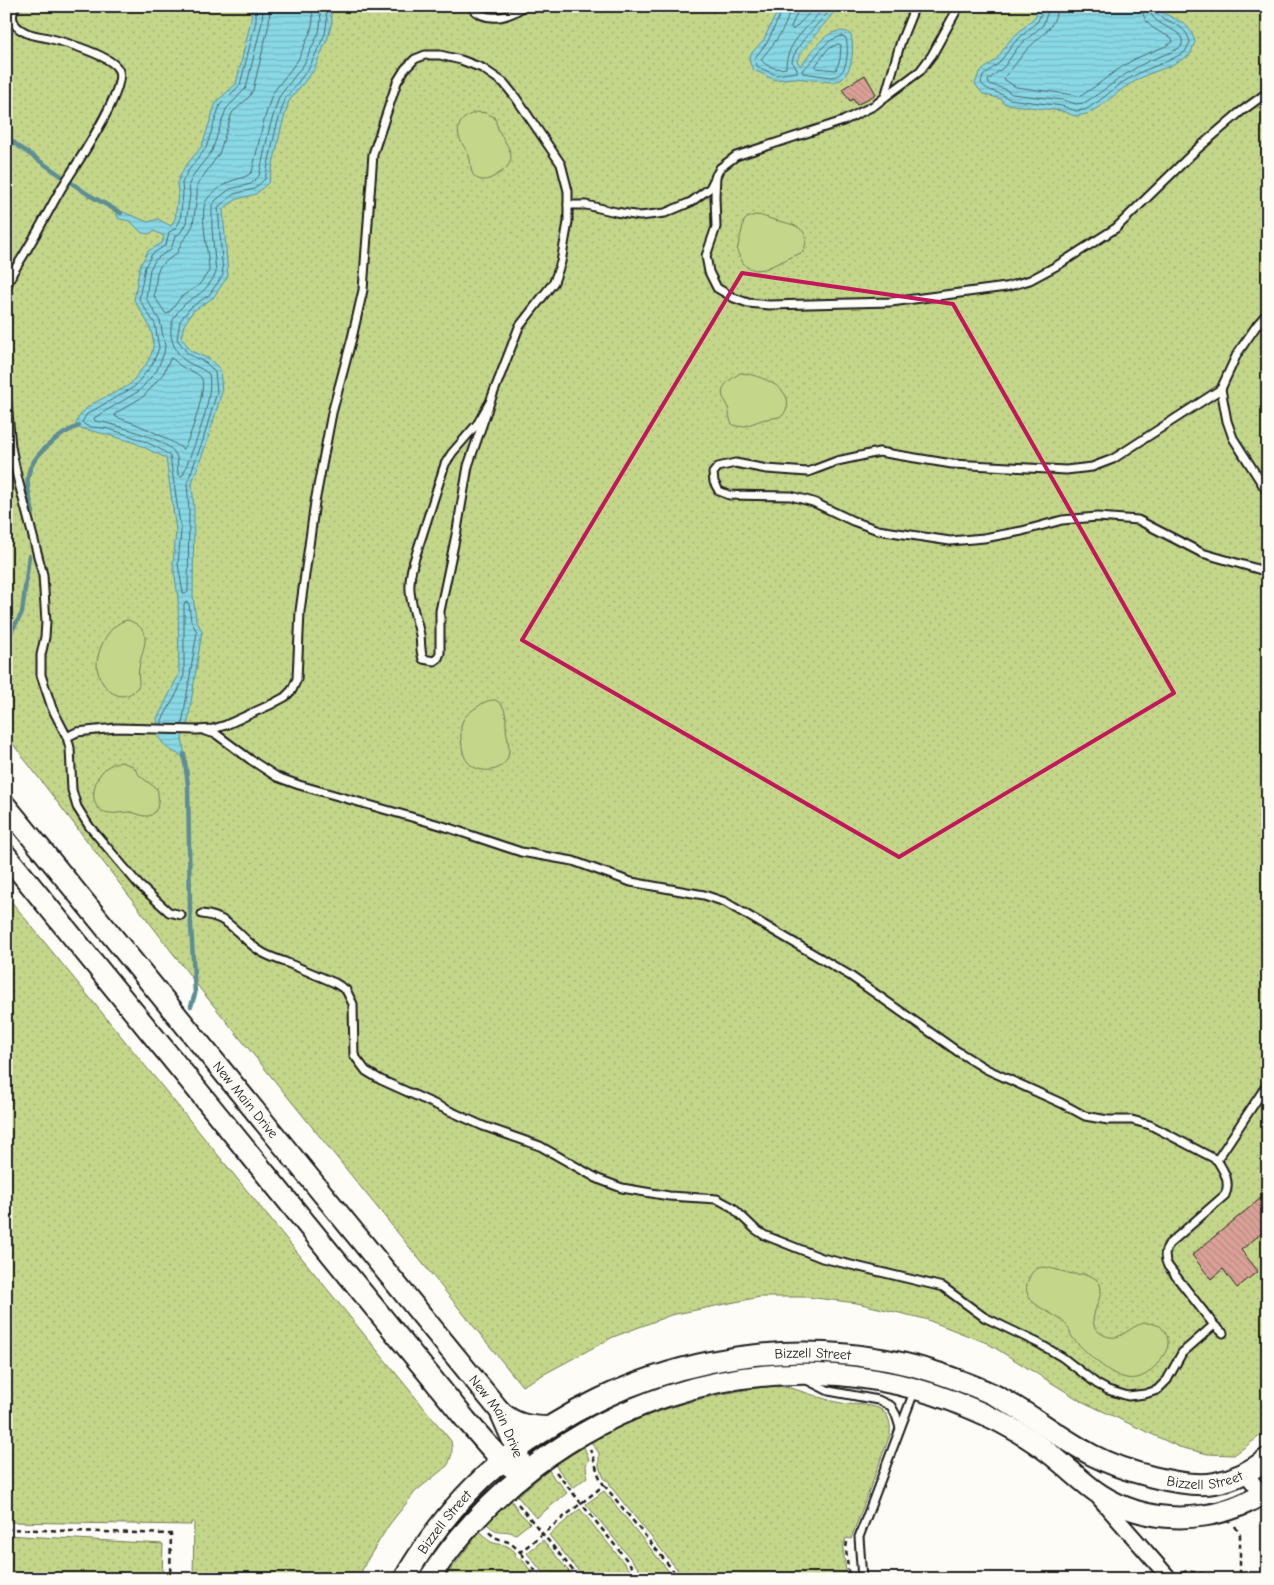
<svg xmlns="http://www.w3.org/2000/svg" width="1274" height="1585" font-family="'Comic Neue',sans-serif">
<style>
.green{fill:url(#green-dots);stroke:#707953}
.pitch{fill:#c4d68a;stroke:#707953}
.water{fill:url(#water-rules);stroke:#5d8d95}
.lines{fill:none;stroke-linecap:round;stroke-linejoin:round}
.shore{stroke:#48676c;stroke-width:1}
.stream{stroke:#5d8d95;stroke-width:4.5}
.building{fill:url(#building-back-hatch);stroke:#1c1c1c}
.lane-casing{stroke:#1c1c1c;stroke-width:11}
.street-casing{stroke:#1c1c1c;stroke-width:18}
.secondary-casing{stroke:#1c1c1c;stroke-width:24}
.path{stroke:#1c1c1c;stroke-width:2.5;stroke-dasharray:5 4;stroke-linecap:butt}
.lane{stroke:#fdfcf7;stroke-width:7}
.street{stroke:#fdfcf7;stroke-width:14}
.secondary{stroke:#fdfcf7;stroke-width:20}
.marked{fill:none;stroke:#c2185b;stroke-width:4;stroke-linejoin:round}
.labels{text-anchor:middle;stroke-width:4;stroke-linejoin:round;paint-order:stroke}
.street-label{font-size:14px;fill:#1c1c1c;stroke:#fdfcf7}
</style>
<defs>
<pattern id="green-dots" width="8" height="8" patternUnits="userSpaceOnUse" patternTransform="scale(1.25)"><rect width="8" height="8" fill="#c4d68a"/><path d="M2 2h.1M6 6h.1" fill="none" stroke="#a8b776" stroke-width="1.8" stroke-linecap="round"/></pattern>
<pattern id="water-rules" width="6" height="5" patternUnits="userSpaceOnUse" patternTransform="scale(1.25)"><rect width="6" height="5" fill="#89d8e5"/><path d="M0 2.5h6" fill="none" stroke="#76b9c4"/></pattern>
<pattern id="building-back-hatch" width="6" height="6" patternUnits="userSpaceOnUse" patternTransform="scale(1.25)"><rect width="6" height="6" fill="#dba198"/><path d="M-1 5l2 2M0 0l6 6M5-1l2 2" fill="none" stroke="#bb8a82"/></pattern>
</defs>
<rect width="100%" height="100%" fill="#fdfcf7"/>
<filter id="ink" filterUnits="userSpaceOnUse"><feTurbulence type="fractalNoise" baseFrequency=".02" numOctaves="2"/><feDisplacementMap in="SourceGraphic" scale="10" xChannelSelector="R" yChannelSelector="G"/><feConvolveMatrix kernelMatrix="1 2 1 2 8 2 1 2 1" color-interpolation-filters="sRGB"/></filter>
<g filter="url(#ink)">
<g class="green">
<polygon points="6,6 1268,6 1268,1430 1234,1455 1208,1454 1179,1447 1081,1401 987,1343 925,1319 857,1303 807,1297 760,1297 671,1315 613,1337 522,1386 201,990 6,735"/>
<path d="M6,895L451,1441C453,1450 452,1458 447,1466L416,1491L389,1525L366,1562L358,1579H193L194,1522H191V1525L6,1522Z"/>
<path d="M772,1386C798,1386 821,1401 848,1404C859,1405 872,1404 882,1410C890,1416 891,1426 890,1435L851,1539L846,1538L843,1549L847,1579H685L610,1486V1484L608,1480H605L599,1467V1453L591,1442C648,1410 708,1394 772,1386Z"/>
<polygon points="584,1447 589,1459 586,1465 587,1477 573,1488 555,1465"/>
<polygon points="549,1470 556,1481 558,1481 567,1493 536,1518 517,1496"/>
<polygon points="604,1491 675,1579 647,1579 586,1504"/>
<path d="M511,1500L519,1512L530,1523L516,1534C501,1528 500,1536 487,1524Z"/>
<polygon points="580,1509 637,1579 585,1579 549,1535"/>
<path d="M480,1531C485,1535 487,1540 491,1542C501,1546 506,1542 516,1553L515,1555L518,1559L521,1558L537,1579H444Z"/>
<polygon points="6,1535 163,1544 162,1579 6,1579"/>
<polygon points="543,1540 575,1579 548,1579 527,1553"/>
</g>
<g class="pitch">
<path d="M478,112L486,113L494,117C497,123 497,129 501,135C514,155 517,164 493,177C488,180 481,182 475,177C469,171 472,163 469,156C467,150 462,145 460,139C454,125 464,115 478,112Z"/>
<path d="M755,215C762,215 767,218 774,220C792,224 814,227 803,252L765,269L755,270L747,267L743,263L737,251L744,221L747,218Z"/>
<path d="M740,373C759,374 803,391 782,416C777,418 772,418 766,419C754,421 743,431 732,424C728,417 730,411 727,404C726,401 724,400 723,397C720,384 732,379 740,373Z"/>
<path d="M128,620C156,631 142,646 139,668C138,673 139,679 139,685C125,707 103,692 98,672C93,655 109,622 128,620Z"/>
<path d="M495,700C506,705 506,715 506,726C506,736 511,746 508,757C502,774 476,774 467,761C462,754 462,746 461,738C460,722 462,718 474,709C482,704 485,700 495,700Z"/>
<path d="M121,762L133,766L140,776L157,789C160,798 159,817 145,816C140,816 135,812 130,812C123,812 116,814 110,813C92,812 91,793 97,780C102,770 108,764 121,762Z"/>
<path d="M1043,1267C1053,1268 1063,1272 1073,1274C1078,1275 1084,1273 1088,1275C1092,1276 1096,1279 1098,1281C1110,1296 1079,1321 1102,1334C1119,1344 1127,1328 1141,1324C1147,1322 1154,1324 1160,1326C1169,1335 1171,1345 1163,1356C1141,1389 1121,1382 1094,1359C1087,1352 1078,1345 1072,1337C1070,1334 1070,1330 1068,1327C1056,1310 1016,1306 1029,1278C1032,1271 1036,1268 1043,1267Z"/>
</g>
<g class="water">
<path d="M252,6H329L332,20L329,35L314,70L289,101L281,129L269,182L256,194L237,199L223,209L228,276L213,298L193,311L184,325L181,337L191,351L209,359L220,369L222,392L207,442L192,483L194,510L193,595L196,620L202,631L188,722L182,737L185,758L167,748L159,738L157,719L179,674L178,597L173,564L176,531L166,458L133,442L105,434L75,427C81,401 111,398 130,384C134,380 138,373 142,369C164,345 149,323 134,300L140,266L148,251L162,243L164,236L154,231L149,234L142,233L130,221L119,219L115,211L118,210L148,222L158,219L171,226L175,219L178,193L177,183L184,168L202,146L216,102L236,84L251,20Z"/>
<path d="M780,6H839L802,51L797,61L800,65L802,64C814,51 826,26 847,32L851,35C854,50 853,70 841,80L831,82L794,78L775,80L754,70L751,66L749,59L750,55L764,39Z"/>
<path d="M1039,6H1160L1161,11C1179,23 1188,19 1195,42L1190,55L1170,66L1146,75L1125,87L1102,105L1087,114L1075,116L1062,111L1005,104L1001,99L983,94L975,84L979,73L996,60L1010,40L1035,17Z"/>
</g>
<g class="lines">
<g class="shore">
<path d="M256,6V21L240,85L220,105L206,148L188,171L182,183L183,194L180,221L175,229L169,232L166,245L152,254L145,267L139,299L155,324L159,348L152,365L134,387L87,414L82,422C86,428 96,427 104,428C122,432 156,444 170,456L181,531L178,564L183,593L185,594L188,592L189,511L187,483L203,440L217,392L215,372L206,363L188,354L177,339L180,321L190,308L209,295L223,275L218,207L234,194L254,189L265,179L276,128L285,99L309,68L325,34L327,20L325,6"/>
<path d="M263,6L262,22L246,88L226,109L212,151L194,174L189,184L190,194L186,223L181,232L175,237L171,249L156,259L150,269L146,298L160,321L165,346L164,353L157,370L139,391L94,418L95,421C112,423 165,439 174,452C179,457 177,467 178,474L181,476L183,475C193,448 214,402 209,374C201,367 189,365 182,358C166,339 167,320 186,303C192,298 200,295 205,289C209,285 213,279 216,273L212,229V205L216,200L230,189L251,184L259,176L270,126L279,97L304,64L319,32L321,20L319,6"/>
<path d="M270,6L269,24L253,90L249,97L232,113L219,154L197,185V195L193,225L187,236L182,242L177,253L161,265L157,272L154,296L166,314L169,313L181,297L199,285L209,271C209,254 199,214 206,201C210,194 218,189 224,185C233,178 244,180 252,172L263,124L272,94L298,60L311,30L313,20L312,6"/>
<path d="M784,6L768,41L754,59L758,67L776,75L797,72V69L792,62C795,43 822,22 833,6"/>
<path d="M790,6C789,26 773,45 761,59C765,67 778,70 786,68C786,41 811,26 825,6"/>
<polyline points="798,6 797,13 791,27 793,30 816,6"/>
<path d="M1044,6L1038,21L1014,43L999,63L983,76L981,83C988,93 1000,91 1009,99L1062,106L1076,111L1085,110L1099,101L1123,82L1143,71L1168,61L1185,52L1190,42C1185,24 1171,24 1158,15L1155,6"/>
<path d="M1050,6L1043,25L1018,47L1004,67L988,80L989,84L1005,89L1012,94L1063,100L1076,104L1084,103C1103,92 1119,77 1139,66C1152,58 1168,55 1181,47C1190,26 1150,31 1149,6"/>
<path d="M1057,6C1057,29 1037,37 1024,53C1017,61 1012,70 1004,77L1005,80L1016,87L1081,96C1100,84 1117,68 1137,58C1149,52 1162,49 1173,42L1172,38C1157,31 1142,25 1142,6"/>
<path d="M842,36L846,38C849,51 848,77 831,77L803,73L802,70C818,59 820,41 842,36Z"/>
<polygon points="838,44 841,45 840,59 836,70 816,68 816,65 827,50"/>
<path d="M171,358C175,360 178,364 182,367C188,370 199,373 202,379C206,390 190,441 183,449C162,435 141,425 116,417L115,415L116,413L144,396L163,374Z"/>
<polyline points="162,724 162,720 178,691 184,675 184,604 186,602 189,604 191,621 197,632 182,725"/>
</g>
<g class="stream">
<polyline points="6,136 18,146 89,195 121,213"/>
<path d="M33,513C31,503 26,486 28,477C30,456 60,433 79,426"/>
<polyline points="6,641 22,613 29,556"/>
<polyline points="184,754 188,785 190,908 195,994 191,1006"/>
</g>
</g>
<g class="building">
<polygon points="865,75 876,94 857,105 853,99 850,101 842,89"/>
<polygon points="1261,1198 1268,1207 1268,1228 1241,1250 1258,1271 1237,1288 1223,1269 1211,1279 1192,1255"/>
</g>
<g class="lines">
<g class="lane-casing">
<g id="lane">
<path d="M470,6C485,23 507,19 524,6"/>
<polyline points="885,97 920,71 932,55 959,6"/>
<polyline points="716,175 715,196 716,227 706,256 709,272 717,288 734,298 748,303 769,305 891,302 1006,287 1030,280 1058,265 1116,228 1195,151 1239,113 1268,92"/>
<polyline points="568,205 586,205 616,212 640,216 665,213 691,202 710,188 720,168 736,156 843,121 875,105 885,97 901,41 915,6"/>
<path d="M6,288L13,272C31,245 45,217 61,189C73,169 126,92 119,71C114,56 64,42 48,38C40,36 31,36 23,31C13,26 9,16 16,6"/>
<polyline points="1268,312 1257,325 1237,354 1221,389 1113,459 1092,467 1066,470 952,464 879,452 837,461 808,472 767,469 735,463 718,467 713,473 714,482 719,491 729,495 791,496 813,502 853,521 878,530 950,541 984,538 1022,531 1062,520 1097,517 1138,520 1202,553 1268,572"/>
<polyline points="6,389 11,447 17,476 43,575 46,622 45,637 41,655 41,675 52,708 67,737 70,748 72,790 77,807 89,826 139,885 169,912 181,915"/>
<polyline points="1221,389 1227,421 1233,438 1268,493"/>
<polyline points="205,731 216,734 251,760 277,777 299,785 443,826 521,852 573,861 631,882 704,895 725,902 849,975 957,1051 986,1069 1061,1103 1085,1116 1108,1120 1132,1120 1150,1125 1217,1160"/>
<path d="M67,737L77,732L116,728L197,730L213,729L226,725L272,704L285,697L292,690L297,679L300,611L315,502L332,413L352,338L363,290L373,154L397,82L405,69L415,59L425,55H440L461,60L482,68L504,83L516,98L561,164L568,191V222L561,262L554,282L519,327L490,402L478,423L452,453L445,464L413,564C405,594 414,607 420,635C421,643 420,651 423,659L434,661L438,658L440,653V611L457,530L468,466L490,402"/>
<path d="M202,914C232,917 239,938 260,951C267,956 277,959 285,962C302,969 319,976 335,983L346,990L353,1004L354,1055L366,1071L381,1080L483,1126L540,1146L598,1179L622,1188L669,1196L717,1199L732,1207L755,1229L764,1235L822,1258L943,1287L984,1317L1038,1343L1062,1357L1097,1384L1108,1390L1128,1396L1145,1394L1157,1390L1167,1380L1182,1353L1214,1325L1168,1266C1164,1258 1164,1252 1169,1244L1225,1195C1231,1182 1224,1171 1217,1160L1268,1083"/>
<polyline points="1214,1325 1223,1333"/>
<polyline points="807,1380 829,1391 878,1400 891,1406 896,1415 900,1428"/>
<polyline points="862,1579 859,1537 914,1392"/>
</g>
</g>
<g class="street-casing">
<g id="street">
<polyline points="1246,1474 1267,1500"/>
<polyline points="1099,1498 1170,1579"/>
</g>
</g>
<g class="secondary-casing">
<g id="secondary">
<path id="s1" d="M6,806L500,1411L517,1450L520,1462"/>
<polyline points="6,855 466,1420 502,1461 513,1468"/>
<path d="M500,1411C515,1425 530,1427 550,1427"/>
<path id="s2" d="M404,1579C429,1536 462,1494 501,1462C622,1362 791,1325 941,1374C961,1381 981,1388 1000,1398C1032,1415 1060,1438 1092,1455C1120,1470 1184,1489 1215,1483C1236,1479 1252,1471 1268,1458"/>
<path d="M429,1579C545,1402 773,1323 970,1408C999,1420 1028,1436 1053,1456C1083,1480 1097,1499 1136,1511C1179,1524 1231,1517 1268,1490"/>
</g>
</g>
<g class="path">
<polyline points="556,1472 642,1579"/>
<polyline points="604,1485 680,1579"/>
<polyline points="518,1504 580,1579"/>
<polyline points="1235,1526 1240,1535 1240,1579"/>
<polyline points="6,1529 171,1534 170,1579"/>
<path d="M489,1532L494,1537L511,1543L520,1552L604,1485C595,1472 597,1463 590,1450"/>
<polyline points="847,1542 846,1548 849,1579"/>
<polyline points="521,1553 542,1579"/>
<polyline points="1182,1573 1187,1571 1230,1579"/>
<polyline points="1249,1579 1268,1575"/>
</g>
<use href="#lane" class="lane"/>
<use href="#street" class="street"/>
<use href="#secondary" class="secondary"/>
</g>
</g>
<path class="marked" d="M742,273L953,304L1174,693L899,857L522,640Z"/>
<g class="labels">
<g class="street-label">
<text dy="5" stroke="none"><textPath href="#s1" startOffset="379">New Main Drive</textPath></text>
<text dy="5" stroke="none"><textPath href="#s2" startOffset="490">Bizzell Street</textPath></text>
<text dy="5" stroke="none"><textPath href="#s1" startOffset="784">New Main Drive</textPath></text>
<text dy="5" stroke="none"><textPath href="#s2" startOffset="910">Bizzell Street</textPath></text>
<text dy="5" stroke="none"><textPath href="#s2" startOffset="70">Bizzell Street</textPath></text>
</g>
</g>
<rect width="1274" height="1585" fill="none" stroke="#fdfcf7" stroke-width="25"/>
<rect x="12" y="12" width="1249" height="1560" fill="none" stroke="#1c1c1c" stroke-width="2" filter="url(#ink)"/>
</svg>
